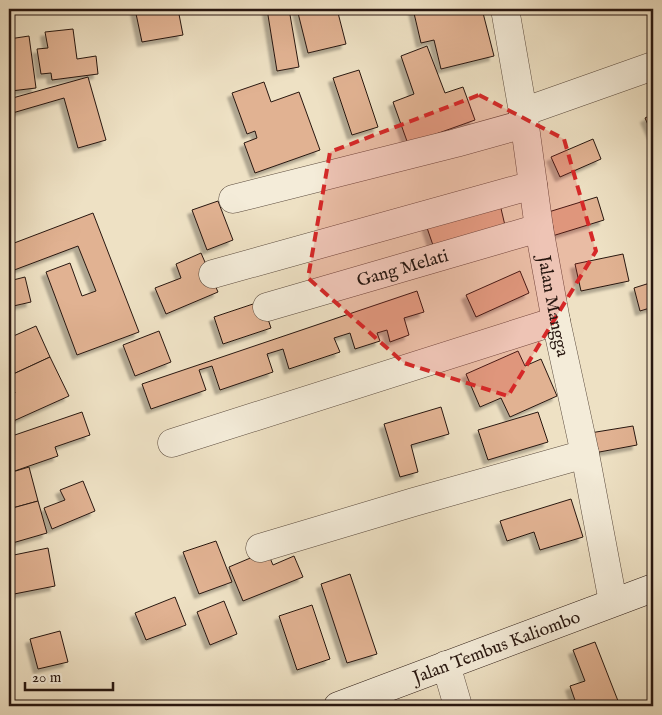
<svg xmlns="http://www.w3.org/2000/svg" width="662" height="715" font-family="'IM FELL English',serif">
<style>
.building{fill:#e1b292;stroke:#281710;filter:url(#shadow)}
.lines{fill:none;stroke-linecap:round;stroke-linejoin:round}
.minor-casing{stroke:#5a4a3d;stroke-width:29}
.tertiary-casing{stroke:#5a4a3d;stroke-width:29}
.secondary-casing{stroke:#281710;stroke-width:29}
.minor{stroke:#f4ecd9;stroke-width:28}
.tertiary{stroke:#f4ecd9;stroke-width:28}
.secondary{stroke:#f4ecd9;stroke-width:28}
.marked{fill:#d62828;fill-opacity:0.2;stroke:#d62828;stroke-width:4;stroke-dasharray:10 6;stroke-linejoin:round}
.labels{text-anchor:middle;stroke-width:5;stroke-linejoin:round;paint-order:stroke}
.street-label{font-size:18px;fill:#281710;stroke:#f4ecd9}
</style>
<defs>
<filter id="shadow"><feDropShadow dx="-4.5" dy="4.5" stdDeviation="1" flood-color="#0004"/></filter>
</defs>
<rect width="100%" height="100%" fill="#eee1c4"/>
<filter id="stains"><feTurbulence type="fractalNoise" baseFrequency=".004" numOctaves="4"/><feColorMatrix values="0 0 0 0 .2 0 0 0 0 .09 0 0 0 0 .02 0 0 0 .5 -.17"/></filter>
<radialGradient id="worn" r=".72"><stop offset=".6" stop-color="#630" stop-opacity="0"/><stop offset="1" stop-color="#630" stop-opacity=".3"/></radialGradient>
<g class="building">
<polygon points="135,9 178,9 183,35 142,42"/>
<polygon points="267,9 289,9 299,67 277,71"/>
<polygon points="297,9 337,9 346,44 308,53"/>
<polygon points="413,9 482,9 494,56 441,69 434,40 421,43"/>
<polygon points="73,29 77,59 96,56 98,74 52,80 51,73 41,74 37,49 48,48 45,32"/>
<polygon points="29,36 36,88 11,91 9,82 9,39"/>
<polygon points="427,46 445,93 463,87 475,120 408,144 393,102 414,94 401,56"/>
<polygon points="359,70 378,127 352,135 333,78"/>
<polygon points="88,77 106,140 78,148 64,98 9,114 9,99"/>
<polygon points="264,82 271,102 299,92 320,150 255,173 244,143 257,138 255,131 247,134 232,93"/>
<polygon points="653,114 653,136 645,118"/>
<polygon points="593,139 601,159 560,177 551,157"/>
<polygon points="597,197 604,220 549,237 542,214"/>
<polygon points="499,200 507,234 436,254 424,219"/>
<polygon points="218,201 233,240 207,250 192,210"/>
<polygon points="93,213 139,332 77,355 46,272 70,263 82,296 96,291 78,246 9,272 9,245"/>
<polygon points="201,253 218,292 166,314 155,288 181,278 176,264"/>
<polygon points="623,254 629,281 581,291 575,264"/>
<polygon points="520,271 529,293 476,317 466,295"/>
<polygon points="25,277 31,302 9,307 9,281"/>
<polygon points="653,282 653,307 640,311 634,288"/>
<polygon points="417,291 424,312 404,318 409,335 390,342 387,330 377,333 380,341 355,349 350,333 334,338 340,352 289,369 283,349 267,354 273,372 220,390 212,366 199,370 206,390 151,409 142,384"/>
<polygon points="262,301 271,328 223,344 214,317"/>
<polygon points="36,326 50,357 9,376 9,338"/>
<polygon points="159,331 171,362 135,376 123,345"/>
<polygon points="518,351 525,366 541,359 557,396 510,417 501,398 480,407 466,374"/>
<polygon points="50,357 69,396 9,423 9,395 15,393 9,376"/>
<polygon points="441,407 449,434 411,445 418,472 400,477 384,424"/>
<polygon points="82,412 90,435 55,447 58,456 9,473 9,437"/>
<polygon points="538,412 548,442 488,460 478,430"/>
<polygon points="633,426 637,445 594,453 590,433"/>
<polygon points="29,467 38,501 9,509 9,473"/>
<polygon points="83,481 95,511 52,529 44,508 65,500 60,490"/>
<polygon points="571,499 583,537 540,550 534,532 507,541 500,521"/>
<polygon points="38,501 47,533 9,544 9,509"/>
<polygon points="216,541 232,582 199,594 183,552"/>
<polygon points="48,548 55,586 9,595 9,556"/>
<polygon points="267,551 273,565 294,556 303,577 243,601 229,567"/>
<polygon points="350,574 377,654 347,663 321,584"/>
<polygon points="175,597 186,625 146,640 135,613"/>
<polygon points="224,601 237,634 210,645 197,612"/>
<polygon points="312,605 330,659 297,670 279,616"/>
<polygon points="60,631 68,662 38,669 30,639"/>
<polygon points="595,642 620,706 577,706 570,686 585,681 573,650"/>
</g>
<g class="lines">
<g class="minor-casing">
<g id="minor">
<path id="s1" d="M505,9L523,112L539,228L556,321L585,454L613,602"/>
<polyline points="523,112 653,66"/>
<polyline points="233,199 456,143 524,124"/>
<polyline points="213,274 533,185"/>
<path id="s2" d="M267,307L539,228"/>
<polyline points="172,443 556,321"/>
<polyline points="260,548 414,502 585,454"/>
</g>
</g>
<g class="tertiary-casing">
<polyline id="tertiary" points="446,665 458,706"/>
</g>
<g class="secondary-casing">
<g id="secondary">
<path id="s3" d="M338,706L653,588"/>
</g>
</g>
<use href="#minor" class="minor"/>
<use href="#tertiary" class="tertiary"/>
<use href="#secondary" class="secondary"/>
</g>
<path class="marked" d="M479,95L564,139L596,251L508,396L404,363L308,278L330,152Z"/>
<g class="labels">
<g class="street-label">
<text dy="6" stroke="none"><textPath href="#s2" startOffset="141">Gang Melati</textPath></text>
<text dy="6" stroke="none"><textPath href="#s1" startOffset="301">Jalan Mangga</textPath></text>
<text dy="6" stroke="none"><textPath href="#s3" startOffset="169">Jalan Tembus Kaliombo</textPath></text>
</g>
</g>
<rect width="662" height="715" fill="none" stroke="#eee1c4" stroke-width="30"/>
<rect x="10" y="10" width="642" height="695" fill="none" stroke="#281710" stroke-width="2.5"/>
<rect x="15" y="15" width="632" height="685" fill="none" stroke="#281710"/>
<path d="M25 682v8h88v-8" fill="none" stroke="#281710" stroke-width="2.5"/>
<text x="32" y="682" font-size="15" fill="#281710" stroke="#f4ecd9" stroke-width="4" paint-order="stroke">20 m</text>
<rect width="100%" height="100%" filter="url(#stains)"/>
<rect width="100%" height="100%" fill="url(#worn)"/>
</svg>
